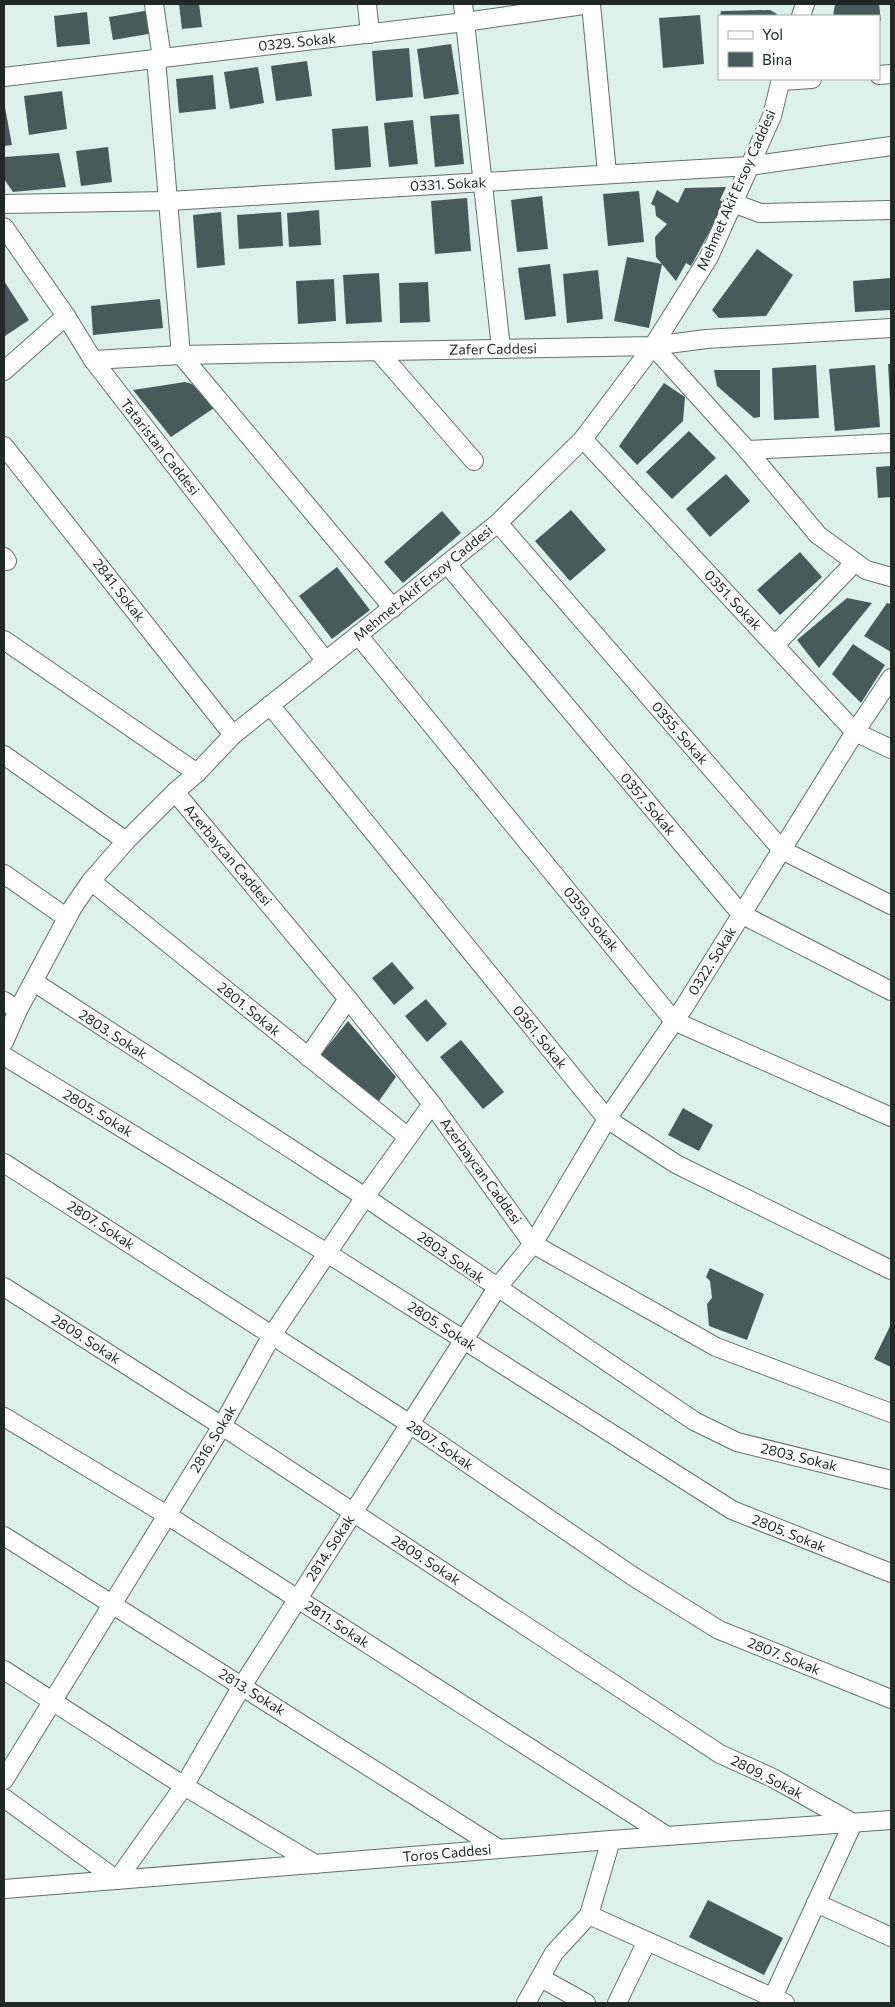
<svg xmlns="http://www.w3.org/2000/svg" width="895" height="2007" font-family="Commissioner,sans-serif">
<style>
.building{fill:#475b5b}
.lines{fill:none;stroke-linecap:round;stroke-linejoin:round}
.minor-casing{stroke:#5f716c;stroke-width:20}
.minor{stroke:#fff;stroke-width:18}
.labels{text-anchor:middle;stroke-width:5;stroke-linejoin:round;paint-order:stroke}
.street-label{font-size:14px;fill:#212927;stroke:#fff}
</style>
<rect width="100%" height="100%" fill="#dcf1ea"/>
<g class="building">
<polygon points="179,4 199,4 202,27 182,29"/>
<polygon points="835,4 879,4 881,21 879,21 879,16 833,16"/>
<polygon points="150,10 154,33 113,40 109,17"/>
<polygon points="770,10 777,14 776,16 720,16 721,11"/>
<polygon points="87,12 90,44 57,47 54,16"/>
<polygon points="700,15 704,64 663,68 659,18"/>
<polygon points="451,44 459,94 424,99 417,49"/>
<polygon points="409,48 413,97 376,101 372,51"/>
<polygon points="307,61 312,96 276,101 271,66"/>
<polygon points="258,67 264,103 230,109 224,72"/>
<polygon points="213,75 216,109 179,113 176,79"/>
<polygon points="62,91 67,129 29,135 24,96"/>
<polygon points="4,102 12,145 4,146"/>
<polygon points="459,114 464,164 435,167 430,116"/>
<polygon points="413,120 418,164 389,167 384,123"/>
<polygon points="368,126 371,167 335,170 332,129"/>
<polygon points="108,147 112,182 81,186 76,151"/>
<polygon points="59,153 66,187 13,192 4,179 4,157"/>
<polygon points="726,187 720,200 725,203 691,266 686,263 676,281 656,257 655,237 667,224 656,216 655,206 651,204 657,190 678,203 685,188"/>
<polygon points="639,191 644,242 608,246 603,194"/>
<polygon points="542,196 548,249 517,252 511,200"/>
<polygon points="467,198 471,251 435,254 431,201"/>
<polygon points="319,210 321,245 289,247 287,213"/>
<polygon points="221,212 225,265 197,268 193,215"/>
<polygon points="281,212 283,246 239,249 237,215"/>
<polygon points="757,249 793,275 766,316 719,318 712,310"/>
<polygon points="627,257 662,264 649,328 614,321"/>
<polygon points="550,264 556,316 525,320 518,268"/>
<polygon points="598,270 603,319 567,323 563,274"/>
<polygon points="379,273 382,322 346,324 343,275"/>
<polygon points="891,278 891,310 855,312 853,281"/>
<polygon points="334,279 336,321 298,324 296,281"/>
<polygon points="4,281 29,320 5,336 4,333"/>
<polygon points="428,282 430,322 400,323 399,283"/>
<polygon points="160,299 163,328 93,335 91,306"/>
<polygon points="888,364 891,364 891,399 890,399"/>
<polygon points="816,365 819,418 774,420 772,368"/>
<polygon points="875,365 880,427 835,431 829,369"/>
<polygon points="714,370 760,370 760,417 754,418 717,386"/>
<polygon points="185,382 192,384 214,408 171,437 133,390"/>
<polygon points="664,383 685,397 683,421 637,465 619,446"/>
<polygon points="689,431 716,458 672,499 646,472"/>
<polygon points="891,466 891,497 878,498 876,467"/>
<polygon points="726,474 750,501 710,537 686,509"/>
<polygon points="571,510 606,550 570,581 535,541"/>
<polygon points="442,511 461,533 403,583 384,562"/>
<polygon points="800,552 822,577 780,615 757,590"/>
<polygon points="337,567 370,610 332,639 299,596"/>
<polygon points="847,598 872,603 819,668 797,640"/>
<polygon points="887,603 891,604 891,652 864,636"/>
<polygon points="853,644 885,665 861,703 832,674"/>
<polygon points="392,962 414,988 394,1005 372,978"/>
<polygon points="426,999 447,1024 427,1042 405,1016"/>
<polygon points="348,1021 396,1077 379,1101 319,1057"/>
<polygon points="461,1040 504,1092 483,1109 440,1057"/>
<polygon points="683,1108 713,1125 699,1151 668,1135"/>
<polygon points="710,1268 764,1294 747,1340 709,1326 707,1304 712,1298 710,1281 706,1277"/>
<polygon points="891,1324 891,1367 874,1359"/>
<polygon points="708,1900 783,1938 764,1975 689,1937"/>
</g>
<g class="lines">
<g class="minor-casing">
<g id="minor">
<polyline points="154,4 162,58"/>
<polyline points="367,4 370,34"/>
<polyline points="463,4 501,348"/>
<polyline points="591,4 607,173"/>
<polyline points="801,16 805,4"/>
<polyline points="156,58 181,355 393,608"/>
<polyline points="879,75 891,74"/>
<polyline points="4,77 465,22 590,4"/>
<polyline points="781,81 812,79"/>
<polyline points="733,203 760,213 891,210"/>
<polyline points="4,204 169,201 749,166 891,146"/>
<polyline points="4,227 66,316 93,360 325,660"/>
<polyline points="653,346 747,450 818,535 866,570 891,577"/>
<polyline points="379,352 474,461"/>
<polyline points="93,360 181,355 653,346 706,339 891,328"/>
<polyline points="4,371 66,316"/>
<polyline points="583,439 855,732 891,749"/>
<polyline points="4,446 233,735"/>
<polyline points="747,450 891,443"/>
<polyline points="498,523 782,850 891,905"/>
<polyline points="4,557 7,561"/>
<polyline points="447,564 741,914 891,991"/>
<polyline points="358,635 674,1021 891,1117"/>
<polyline points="4,640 197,773"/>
<polyline points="775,645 855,562"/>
<polyline points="270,705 607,1119 676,1164 891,1270"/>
<polyline points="4,755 126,841"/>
<polyline points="175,792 348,999 432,1104 533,1244 716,1347 891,1413"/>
<polyline points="4,874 67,918"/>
<polyline points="91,881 408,1137"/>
<polyline points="34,982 365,1197 694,1421 737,1442 891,1480"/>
<polyline points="4,1001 18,1010"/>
<polyline points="4,1042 18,1010 73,907 91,881 126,841 175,792 197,773 233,735 498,523 583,439 653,346 709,257 772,116 781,79"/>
<polyline points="4,1056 327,1253 732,1510 891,1573"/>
<polyline points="308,1057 348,999"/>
<polyline points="4,1163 410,1424 634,1577 719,1630 891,1699"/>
<polyline points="4,1287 222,1426 720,1754 773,1778 853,1823 773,1997"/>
<polyline points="4,1417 167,1515 667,1836"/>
<polyline points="4,1536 499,1849"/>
<polyline points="4,1670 184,1786 315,1864"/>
<polyline points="4,1780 222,1426 272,1335 365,1197 432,1104"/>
<polyline points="4,1798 117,1880 184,1786 242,1686 497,1288 533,1244 607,1119 684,1007 855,732 891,678"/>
<polyline points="4,1889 611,1840 891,1820"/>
<polyline points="816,1903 891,1937"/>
<polyline points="589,1915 785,2003"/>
<polyline points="541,1978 586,2003"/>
<polyline points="526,2003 554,1953 589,1915 611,1840"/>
<polyline points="617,2003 647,1941"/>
</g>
</g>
<use href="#minor" class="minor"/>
</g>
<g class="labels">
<g class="street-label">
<text transform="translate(297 42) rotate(-6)" y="5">0329. Sokak</text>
<text transform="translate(448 184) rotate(-3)" y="5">0331. Sokak</text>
<text transform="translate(736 190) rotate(-66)" y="5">Mehmet Akif Ersoy Caddesi</text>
<text transform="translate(493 349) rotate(-1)" y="5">Zafer Caddesi</text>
<text transform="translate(160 447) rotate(52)" y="5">Tataristan Caddesi</text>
<text transform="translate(423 583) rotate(-39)" y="5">Mehmet Akif Ersoy Caddesi</text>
<text transform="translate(119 590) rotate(52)" y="5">2841. Sokak</text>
<text transform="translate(733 600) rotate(47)" y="5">0351. Sokak</text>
<text transform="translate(680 733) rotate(49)" y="5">0355. Sokak</text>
<text transform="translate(648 804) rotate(50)" y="5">0357. Sokak</text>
<text transform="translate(228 855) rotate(50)" y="5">Azerbaycan Caddesi</text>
<text transform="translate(591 919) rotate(51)" y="5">0359. Sokak</text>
<text transform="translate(712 961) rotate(-58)" y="5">0322. Sokak</text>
<text transform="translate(249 1009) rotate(39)" y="5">2801. Sokak</text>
<text transform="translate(113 1034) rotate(33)" y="5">2803. Sokak</text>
<text transform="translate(540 1037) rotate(51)" y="5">0361. Sokak</text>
<text transform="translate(98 1113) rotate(31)" y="5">2805. Sokak</text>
<text transform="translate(481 1171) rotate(54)" y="5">Azerbaycan Caddesi</text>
<text transform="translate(101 1225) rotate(33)" y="5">2807. Sokak</text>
<text transform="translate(451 1257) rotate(35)" y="5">2803. Sokak</text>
<text transform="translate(442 1326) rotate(33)" y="5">2805. Sokak</text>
<text transform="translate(86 1339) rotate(33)" y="5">2809. Sokak</text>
<text transform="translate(213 1439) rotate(-59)" y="5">2816. Sokak</text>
<text transform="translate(440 1445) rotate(34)" y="5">2807. Sokak</text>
<text transform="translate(799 1457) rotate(14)" y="5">2803. Sokak</text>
<text transform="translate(789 1533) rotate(22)" y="5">2805. Sokak</text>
<text transform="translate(330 1548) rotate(-57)" y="5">2814. Sokak</text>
<text transform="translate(426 1560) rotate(33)" y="5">2809. Sokak</text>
<text transform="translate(337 1624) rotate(33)" y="5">2811. Sokak</text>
<text transform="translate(784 1656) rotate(22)" y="5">2807. Sokak</text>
<text transform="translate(252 1692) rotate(32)" y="5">2813. Sokak</text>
<text transform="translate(767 1777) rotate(27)" y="5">2809. Sokak</text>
<text transform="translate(447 1853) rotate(-5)" y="5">Toros Caddesi</text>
</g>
</g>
<rect width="895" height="2007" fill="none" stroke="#212927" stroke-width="10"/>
<rect x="718" y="15" width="162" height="65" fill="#ffffff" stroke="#a6a9a9"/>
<rect x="728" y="31" width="25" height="8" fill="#ffffff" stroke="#a6a9a9"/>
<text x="762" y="40" font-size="15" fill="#212927">Yol</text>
<rect x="728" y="52" width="25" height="15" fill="#475b5b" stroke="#a6a9a9"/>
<text x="762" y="65" font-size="15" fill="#212927">Bina</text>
</svg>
